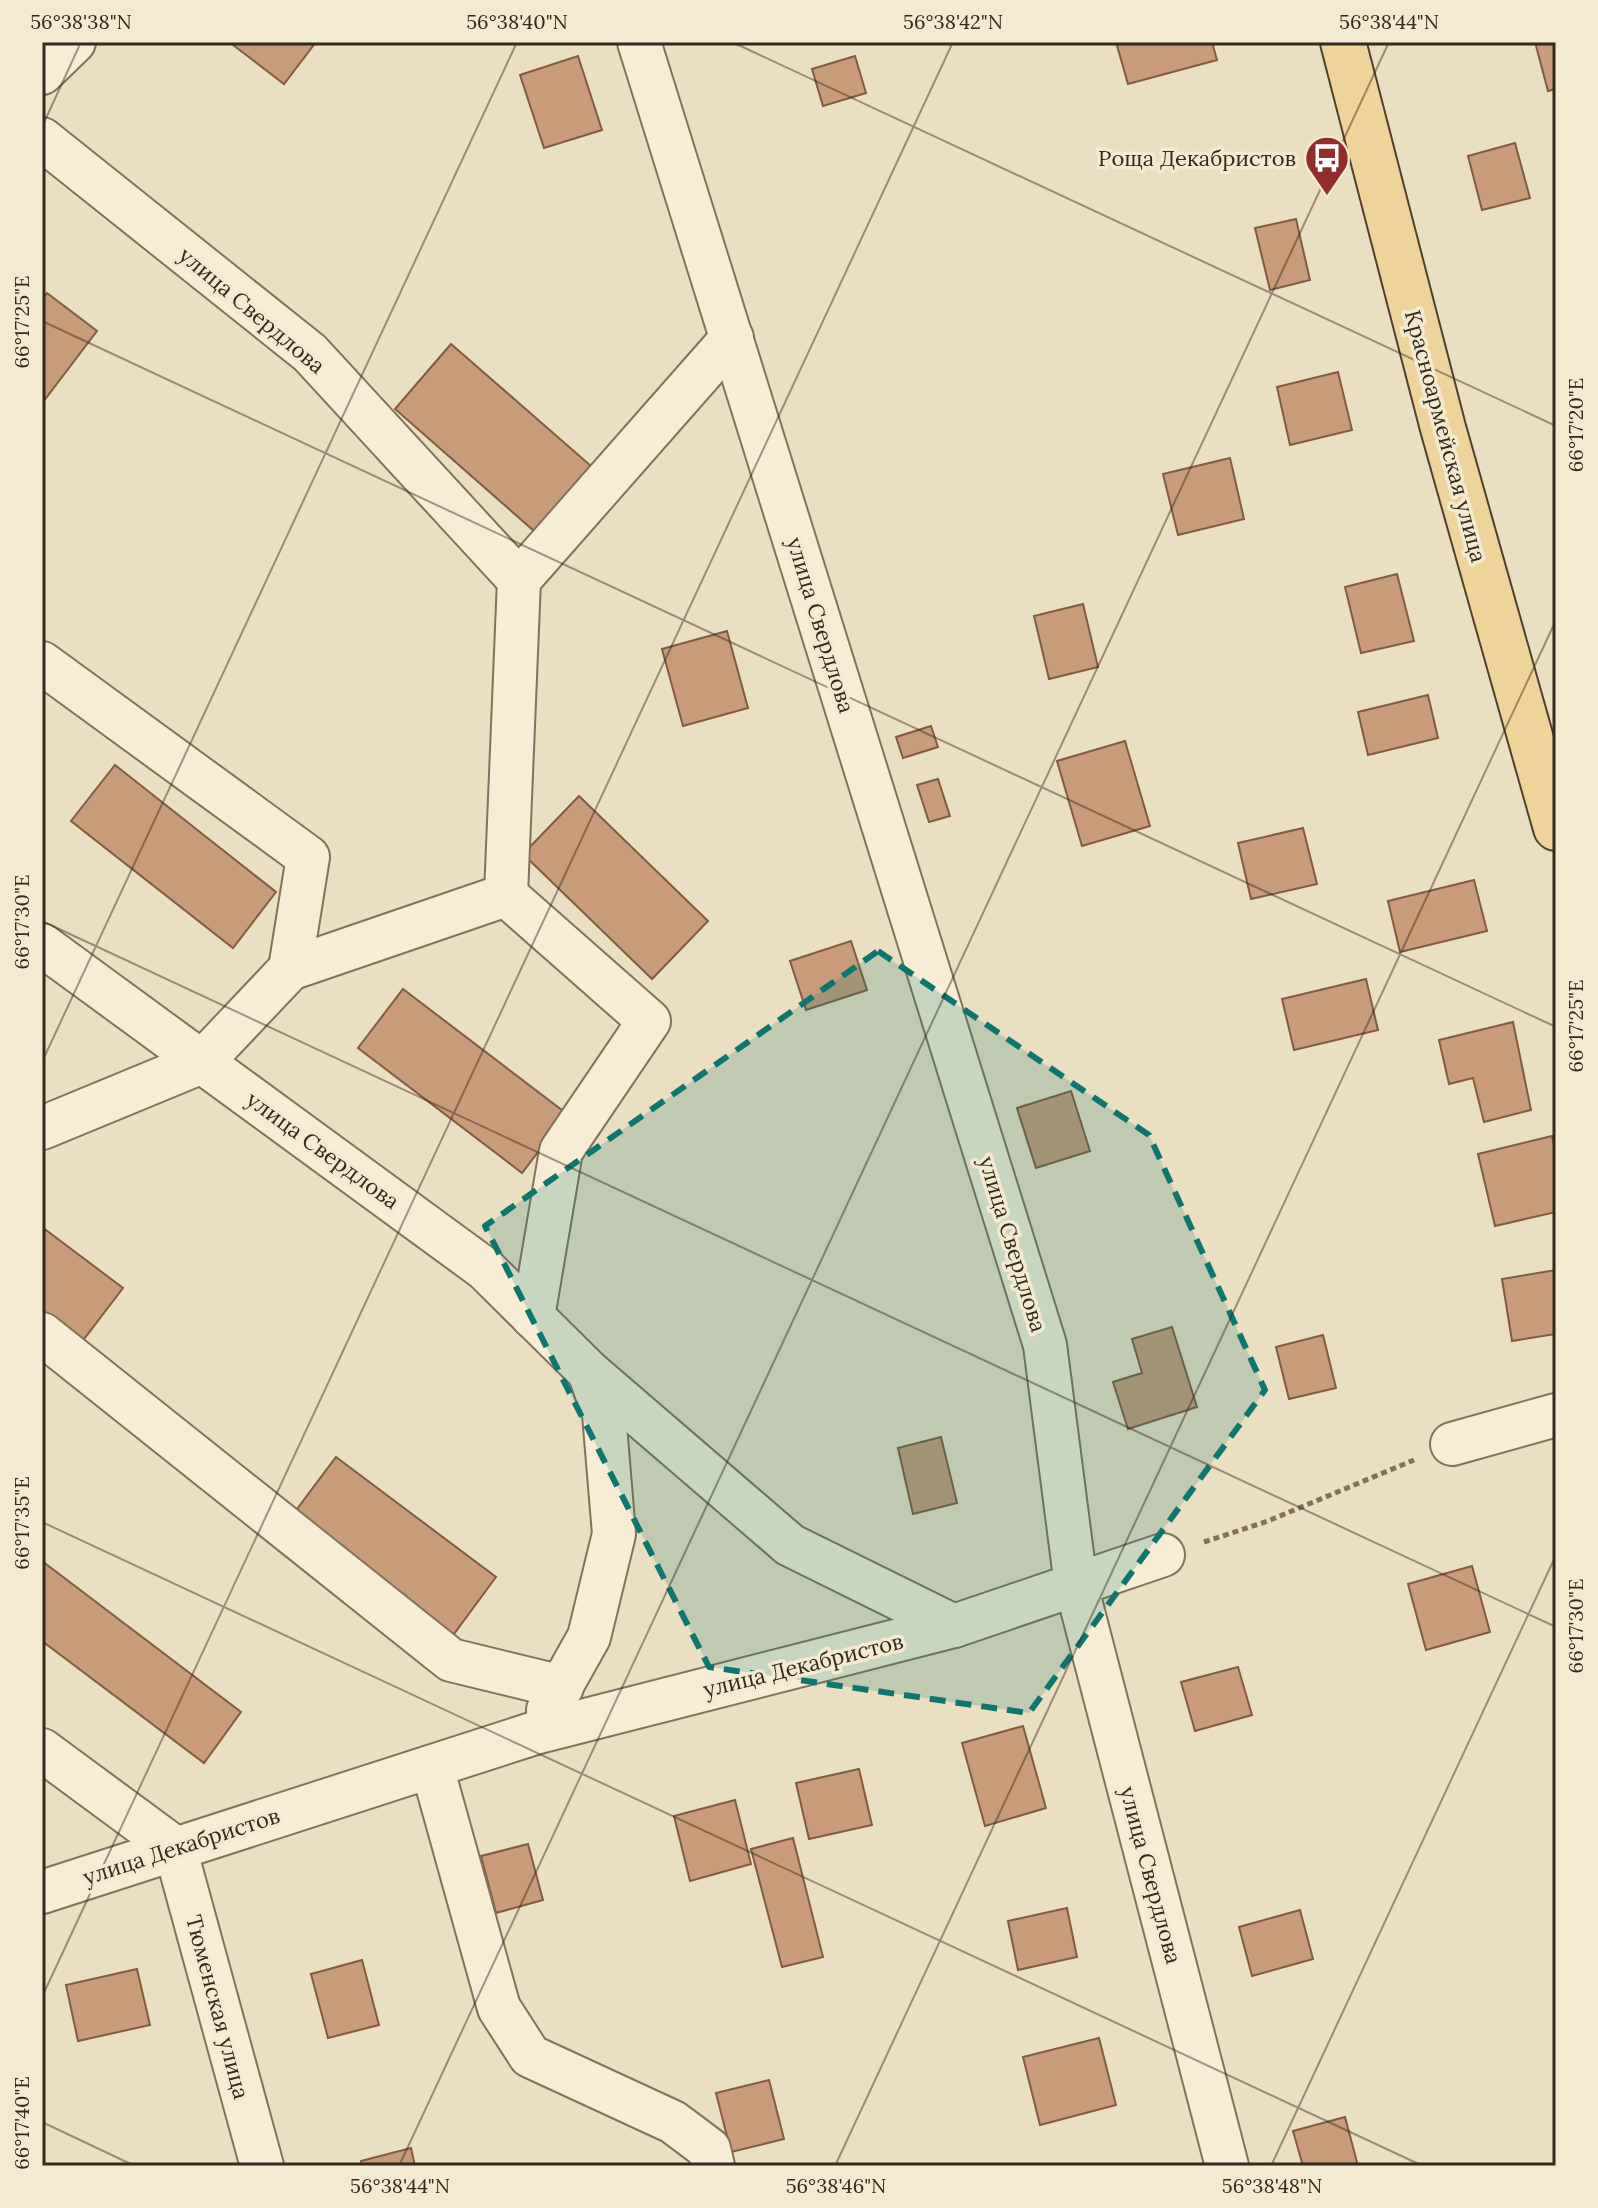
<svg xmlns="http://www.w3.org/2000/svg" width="1598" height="2208" font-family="Lora,serif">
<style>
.building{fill:#c89b79;stroke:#825b41;stroke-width:2}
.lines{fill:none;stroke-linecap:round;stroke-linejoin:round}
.minor-casing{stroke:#84715a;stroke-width:46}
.major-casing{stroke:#523f2e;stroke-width:48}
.path{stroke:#84715a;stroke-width:5;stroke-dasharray:6 4;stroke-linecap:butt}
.minor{stroke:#f7edd4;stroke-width:42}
.major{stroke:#eed49a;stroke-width:44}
.marked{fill:#0f766e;fill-opacity:0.2;stroke:#0f766e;stroke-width:6;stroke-dasharray:16 10;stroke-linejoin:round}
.ticks{fill:none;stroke:#34291d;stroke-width:2;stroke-opacity:0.45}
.labels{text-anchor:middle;stroke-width:7;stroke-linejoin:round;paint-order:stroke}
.poi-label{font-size:22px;fill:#34291d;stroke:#f3ead0;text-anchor:end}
.street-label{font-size:22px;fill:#34291d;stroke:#f3ead0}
.neatline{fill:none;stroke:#34291d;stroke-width:3}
.ticks-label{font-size:20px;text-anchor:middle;fill:#34291d}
</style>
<rect width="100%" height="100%" fill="#ebdfc1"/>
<g class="building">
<polygon points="236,42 316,42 284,84 233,45"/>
<polygon points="1116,42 1212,42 1217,60 1128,84"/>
<polygon points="1535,42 1556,42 1556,89 1548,91"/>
<polygon points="578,56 602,130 544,148 520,75"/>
<polygon points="855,56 866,93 823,106 812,69"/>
<polygon points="1515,143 1530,198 1482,210 1468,156"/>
<polygon points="1296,219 1310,280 1270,290 1255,228"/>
<polygon points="47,293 97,331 43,402 42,299"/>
<polygon points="451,344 591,466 534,531 395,409"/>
<polygon points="1338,372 1352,430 1290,445 1277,387"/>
<polygon points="1230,458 1244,519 1178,535 1163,474"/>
<polygon points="1397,574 1414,641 1361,653 1345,587"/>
<polygon points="1083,604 1098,667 1049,679 1034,616"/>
<polygon points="727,631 748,708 683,726 662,649"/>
<polygon points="1428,695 1438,738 1368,755 1358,712"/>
<polygon points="931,726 938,747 903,758 896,737"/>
<polygon points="1125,741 1150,826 1082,846 1057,761"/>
<polygon points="115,765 276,892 233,948 71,821"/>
<polygon points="938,779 950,816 929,822 917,785"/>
<polygon points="579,796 708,921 652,979 523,854"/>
<polygon points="1303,828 1317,884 1251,899 1238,843"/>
<polygon points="1474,880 1487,931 1400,952 1388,901"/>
<polygon points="851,941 867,990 806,1010 790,961"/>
<polygon points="1366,979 1378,1030 1294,1050 1282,999"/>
<polygon points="403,989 567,1114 522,1173 358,1048"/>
<polygon points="1513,1022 1531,1110 1484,1122 1473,1078 1449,1084 1439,1040"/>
<polygon points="1071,1091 1090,1151 1036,1168 1017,1108"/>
<polygon points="1552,1136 1556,1153 1556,1212 1495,1226 1478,1154"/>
<polygon points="42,1227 123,1288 81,1343 42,1314"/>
<polygon points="1556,1270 1556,1334 1512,1341 1502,1279"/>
<polygon points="1172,1327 1197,1407 1128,1429 1113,1382 1142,1373 1132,1339"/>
<polygon points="1323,1335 1336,1388 1289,1399 1276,1347"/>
<polygon points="941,1437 957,1503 913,1514 898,1448"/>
<polygon points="336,1457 496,1577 451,1638 291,1517"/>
<polygon points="42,1561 241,1712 204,1763 42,1641"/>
<polygon points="1472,1566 1490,1632 1426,1650 1408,1584"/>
<polygon points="1238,1667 1252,1715 1195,1731 1181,1682"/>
<polygon points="1023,1726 1046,1808 985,1826 962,1743"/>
<polygon points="859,1769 872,1825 809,1839 796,1783"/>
<polygon points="735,1800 751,1864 690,1881 674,1816"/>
<polygon points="793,1838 823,1957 782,1967 751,1849"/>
<polygon points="528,1844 543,1900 496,1913 481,1856"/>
<polygon points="1067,1908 1077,1957 1018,1970 1008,1921"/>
<polygon points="1300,1910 1313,1959 1252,1976 1239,1927"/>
<polygon points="362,1960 379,2025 328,2038 311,1974"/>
<polygon points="137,1969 150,2025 78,2041 66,1985"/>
<polygon points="1099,2038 1116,2105 1040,2125 1023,2057"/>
<polygon points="769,2080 784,2139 731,2152 716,2093"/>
<polygon points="1345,2117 1358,2166 1303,2166 1293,2131"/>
<polygon points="411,2148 415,2166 362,2166 361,2161"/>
</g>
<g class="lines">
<g class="minor-casing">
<g id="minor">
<polyline points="639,42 1045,1345 1076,1585 1227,2166"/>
<polyline points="42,73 74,42"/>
<polyline points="42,139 310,353 519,580 732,338"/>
<polyline points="42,663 308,857 290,969"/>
<polyline points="506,895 519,580"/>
<polyline points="42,945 485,1269 589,1372 790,1545 954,1626"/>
<polyline points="42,1128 202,1062 290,969 506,895 649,1021 561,1151 533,1317"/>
<polyline points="42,1334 451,1660 562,1687"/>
<polyline points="1452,1444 1556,1415"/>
<polyline points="548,1710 589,1637 614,1534 604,1414 589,1372"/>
<polyline points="42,1750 175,1848 262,2166"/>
<polyline points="432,1767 499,2008 530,2056 673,2122 709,2149 713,2166"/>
<polyline points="42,1892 535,1733 954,1626 1163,1555"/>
</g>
</g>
<g class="major-casing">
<polyline id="major" points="1343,42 1443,428 1556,828"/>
</g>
<polyline class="path" points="1204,1542 1268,1521 1414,1460"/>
<use href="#minor" class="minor"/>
<use href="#major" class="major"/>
</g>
<path class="marked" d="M878,951L1149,1135L1265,1390L1029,1713L709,1667L485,1226Z"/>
<path class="ticks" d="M732,42L1556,426M42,127L81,42M42,321L1556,1027M42,921L1556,1627M42,1062L517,42M42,1522L1423,2166M42,1997L953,42M42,2122L135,2166M399,2166L1389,42M835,2166L1556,620M1271,2166L1556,1555"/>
<defs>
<g id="bus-pin" transform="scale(2.3)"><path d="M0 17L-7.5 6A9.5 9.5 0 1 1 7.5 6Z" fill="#902d2d" stroke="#f3ead0"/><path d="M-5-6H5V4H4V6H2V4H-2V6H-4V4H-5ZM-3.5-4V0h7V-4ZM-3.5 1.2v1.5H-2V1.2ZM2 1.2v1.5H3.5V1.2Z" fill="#fff"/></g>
</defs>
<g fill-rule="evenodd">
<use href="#bus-pin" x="1327" y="158"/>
</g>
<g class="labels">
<g class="poi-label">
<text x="1296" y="166">Роща Декабристов</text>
</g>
<g class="street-label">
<text transform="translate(252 310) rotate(40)" y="8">улица Свердлова</text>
<text transform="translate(1446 436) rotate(75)" y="8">Красноармейская улица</text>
<text transform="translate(821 625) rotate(73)" y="8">улица Свердлова</text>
<text transform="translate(323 1150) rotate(36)" y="8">улица Свердлова</text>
<text transform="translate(1013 1244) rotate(73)" y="8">улица Свердлова</text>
<text transform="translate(803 1665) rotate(-14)" y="8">улица Декабристов</text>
<text transform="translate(181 1846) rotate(-18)" y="8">улица Декабристов</text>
<text transform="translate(1151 1875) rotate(75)" y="8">улица Свердлова</text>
<text transform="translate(218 2007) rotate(75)" y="8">Тюменская улица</text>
</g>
</g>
<rect width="1598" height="2208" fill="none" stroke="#f3ead0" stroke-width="88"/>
<rect x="44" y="44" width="1510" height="2120" class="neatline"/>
<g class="ticks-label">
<text x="81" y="29">56°38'38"N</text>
<text x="517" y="29">56°38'40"N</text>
<text x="953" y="29">56°38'42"N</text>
<text x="1389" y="29">56°38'44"N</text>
<text transform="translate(22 322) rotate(-90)" y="7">66°17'25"E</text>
<text transform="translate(1576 425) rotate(-90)" y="7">66°17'20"E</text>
<text transform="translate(22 922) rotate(-90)" y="7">66°17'30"E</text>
<text transform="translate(1576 1026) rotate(-90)" y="7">66°17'25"E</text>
<text transform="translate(22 1523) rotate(-90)" y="7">66°17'35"E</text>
<text transform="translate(1576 1626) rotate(-90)" y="7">66°17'30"E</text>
<text transform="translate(22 2123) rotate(-90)" y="7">66°17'40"E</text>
<text x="400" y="2193">56°38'44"N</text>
<text x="836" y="2193">56°38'46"N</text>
<text x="1272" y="2193">56°38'48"N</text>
</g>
</svg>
